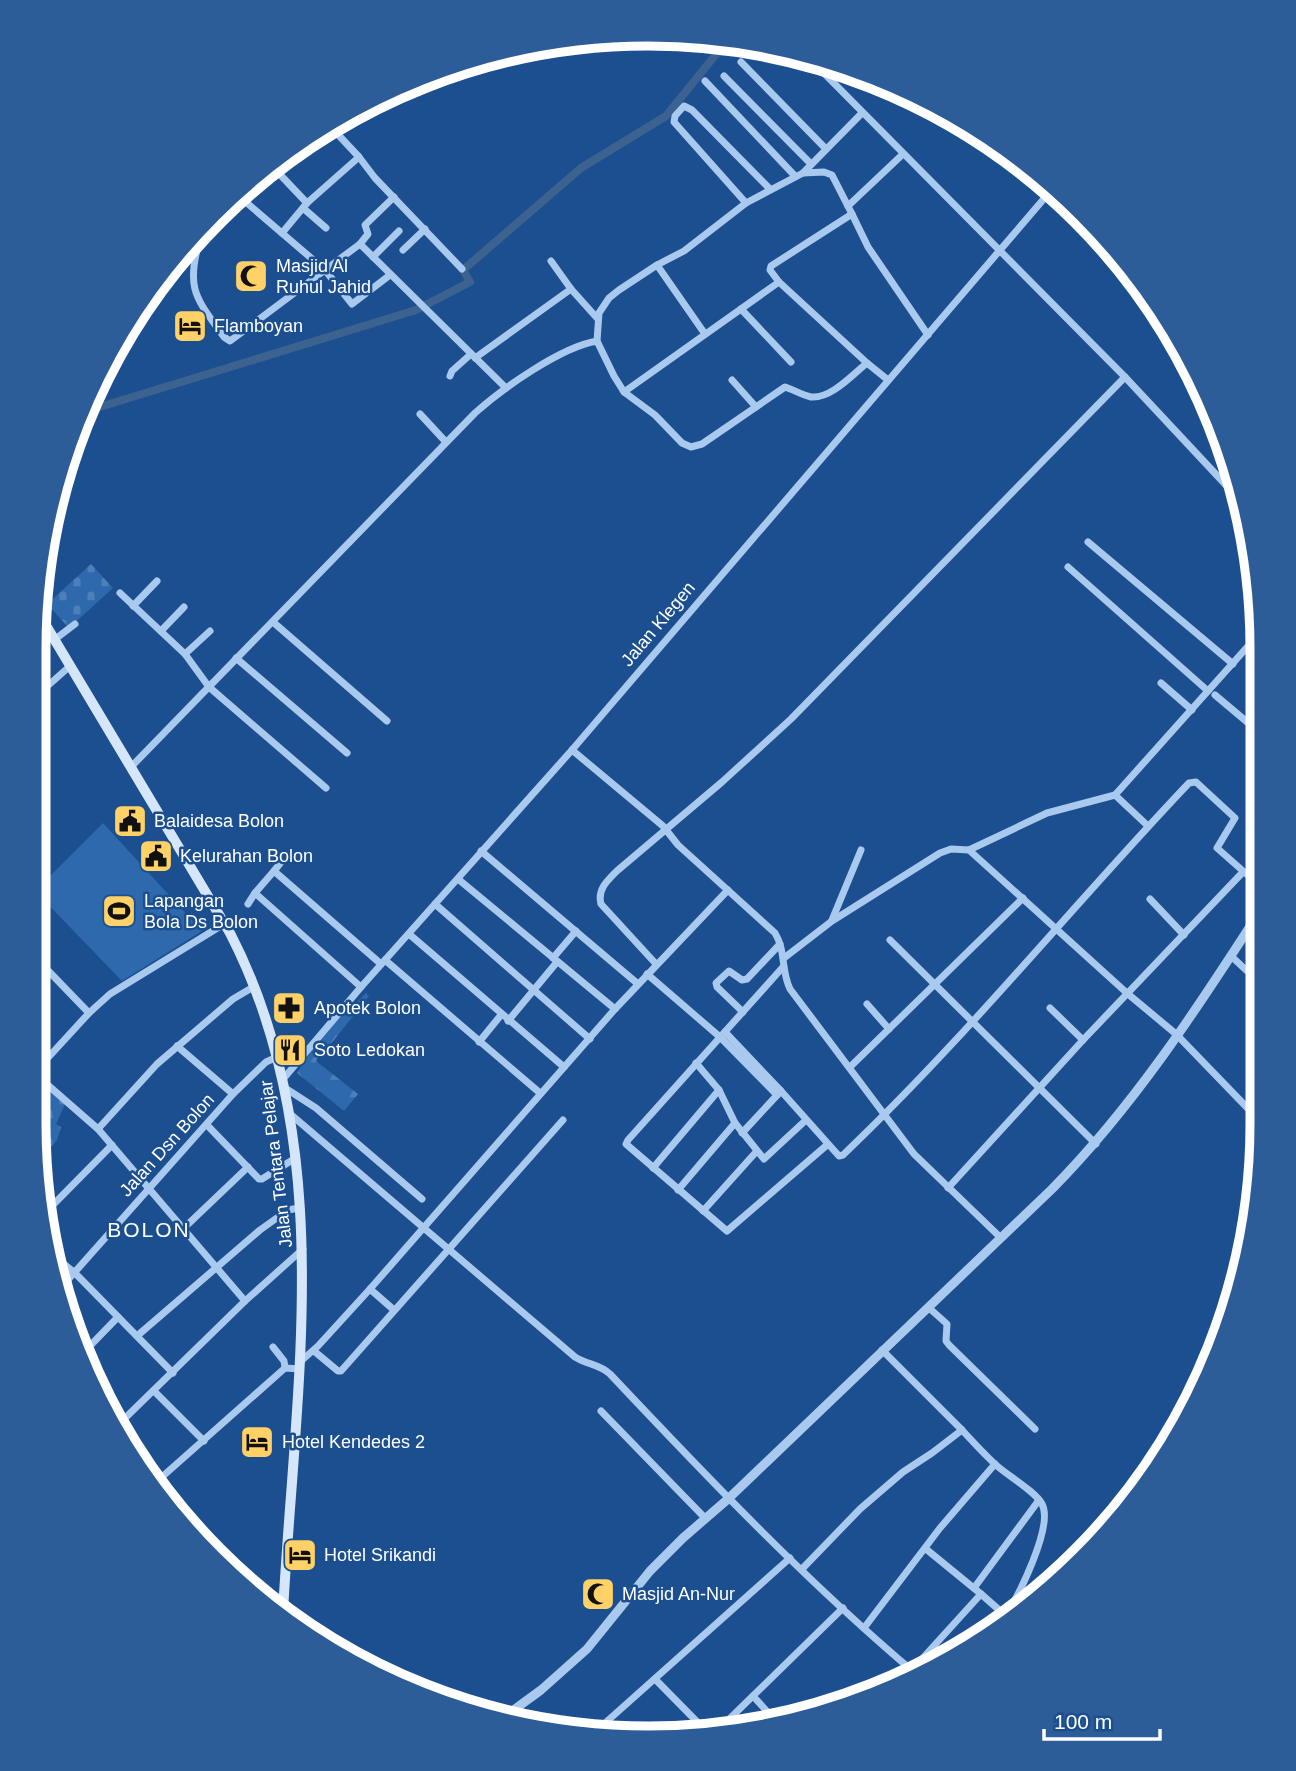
<svg xmlns="http://www.w3.org/2000/svg" width="1296" height="1771" font-family="Helvetica,sans-serif">
<style>
.forest{fill:url(#forest-firs)}
.cemetery{fill:url(#cemetery-stones)}
.garden{fill:#2e69ad}
.lines{fill:none;stroke-linecap:round;stroke-linejoin:round}
.canal{stroke:#3c6290;stroke-width:8}
.minor{stroke:#a9c9ee;stroke-width:7}
.tertiary{stroke:#a9c9ee;stroke-width:9}
.secondary{stroke:#d6e6fa;stroke-width:10}
.labels{text-anchor:middle;stroke-width:5;stroke-linejoin:round;paint-order:stroke}
.poi-label{font-size:18px;fill:#fff;stroke:#1b4f8f;text-anchor:start}
.street-label{font-size:18px;fill:#fff;stroke:#1b4f8f}
.quarter-label{font-size:21px;letter-spacing:2px;fill:#fff;stroke:#1b4f8f}
.rim{fill:none;stroke:#fff;stroke-width:9}
</style>
<defs>
<pattern id="forest-firs" width="22" height="20" patternUnits="userSpaceOnUse" patternTransform="scale(1.75)"><rect width="22" height="20" fill="#2e69ad"/><path d="M5 1l3.5 6h-7zM16 11l3.5 6h-7z" fill="#4d80b9"/></pattern>
<pattern id="cemetery-stones" width="16" height="16" patternUnits="userSpaceOnUse" patternTransform="scale(1.75)"><rect width="16" height="16" fill="#2e69ad"/><path d="M2 7V4a2 2 0 0 1 4 0v3zM10 15v-3a2 2 0 0 1 4 0v3z" fill="#4d80b9"/></pattern>
</defs>
<rect width="100%" height="100%" fill="#1b4f8f"/>
<polygon class="forest" points="366,993 369,996 330,1045 323,1049 316,1061 358,1094 344,1111 297,1073 316,1044 343,1012 350,1009"/>
<g class="cemetery">
<polygon points="91,564 113,588 69,628 47,604"/>
<polygon points="37,1081 65,1104 56,1124 61,1127 57,1140 44,1156 37,1153 33,1123 33,1085"/>
</g>
<polygon class="garden" points="103,823 202,931 122,981 35,891"/>
<g class="lines">
<polyline class="canal" points="90,410 416,310 470,282 463,270 581,168 666,116 717,53 755,45"/>
<g class="minor">
<polyline points="808,57 1125,377 1239,499"/>
<polyline points="741,62 826,149"/>
<polyline points="724,76 811,164"/>
<polyline points="705,81 795,176"/>
<polyline points="330,126 359,157 375,178 462,269"/>
<polyline points="270,164 307,203"/>
<polyline points="1047,194 1065,209 1072,205"/>
<polyline points="240,197 325,270 360,244 506,388"/>
<polyline points="746,203 674,122 675,116 684,106 692,110 770,189"/>
<polyline points="848,206 903,154"/>
<polyline points="303,208 326,228"/>
<polyline points="852,214 832,175 824,172 803,173 862,113"/>
<polyline points="282,233 307,203 359,157"/>
<path d="M200,239C185,289 196,298 224,337L230,341L325,270L352,304L390,275"/>
<polyline points="360,244 368,234 365,225 394,197"/>
<polyline points="403,250 425,229"/>
<polyline points="373,257 399,231"/>
<polyline points="551,261 571,289"/>
<polyline points="657,265 705,334"/>
<polyline points="779,282 770,270 771,266 852,214 868,247 928,335"/>
<polyline points="741,309 791,362"/>
<polyline points="597,341 599,313 609,298 619,290 657,265 684,251 746,203 803,173"/>
<polyline points="475,358 571,289 597,318"/>
<polyline points="450,376 452,371 471,354"/>
<polyline points="732,380 756,407"/>
<polyline points="624,392 779,282 867,363"/>
<polyline points="420,414 445,441"/>
<polyline points="1088,542 1233,664"/>
<polyline points="1068,567 1208,691"/>
<polyline points="120,593 185,654 209,687 326,788"/>
<polyline points="133,606 157,581"/>
<polyline points="273,622 387,721"/>
<polyline points="161,631 184,607"/>
<polyline points="54,640 75,624"/>
<polyline points="185,654 210,631"/>
<polyline points="236,658 347,753"/>
<polyline points="1161,683 1192,710"/>
<polyline points="1215,695 1259,732"/>
<polyline points="34,698 70,666"/>
<path d="M572,750L663,826L678,845L775,933C786,951 781,971 790,989L914,1154L1001,1238"/>
<path d="M132,766L475,413C503,388 561,347 597,341L614,376L624,392L655,415L682,443L691,447L702,444L785,387C794,390 802,395 811,397C831,399 853,374 867,363L888,380"/>
<polyline points="1148,826 1115,795 1258,635"/>
<polyline points="969,850 1128,994 1176,1034 1261,1122"/>
<polyline points="481,851 638,984"/>
<polyline points="274,871 282,861"/>
<polyline points="458,879 615,1009"/>
<polyline points="1150,899 1184,935"/>
<polyline points="248,904 255,893"/>
<polyline points="435,904 590,1039"/>
<polyline points="832,920 861,850"/>
<polyline points="409,934 564,1067"/>
<polyline points="890,940 1096,1144"/>
<polyline points="34,956 89,1013"/>
<polyline points="1231,956 1260,983"/>
<polyline points="553,958 576,931"/>
<polyline points="784,958 832,921 940,853 951,849 969,850 1047,813 1115,795"/>
<polyline points="385,960 540,1093"/>
<path d="M656,964L601,904C597,889 608,880 618,870L722,782L791,719L1125,377"/>
<polyline points="783,967 628,1140 626,1144 727,1231 827,1145"/>
<polyline points="647,974 720,1037 777,1095"/>
<polyline points="361,987 255,893 274,871 381,964"/>
<polyline points="867,1004 889,1029"/>
<polyline points="1050,1008 1083,1040"/>
<polyline points="743,1012 717,987 716,983 729,971 742,980 747,979 780,944"/>
<polyline points="508,1021 557,962"/>
<polyline points="725,1032 781,1091 742,1133"/>
<polyline points="479,1042 501,1015"/>
<polyline points="177,1046 233,1094"/>
<polyline points="696,1063 719,1090"/>
<polyline points="850,1067 1023,898"/>
<polyline points="34,1073 98,1129 245,1301"/>
<polyline points="33,1074 89,1013 110,994 224,924"/>
<polyline points="284,1078 361,987 572,750 1054,187"/>
<polyline points="285,1088 316,1108 422,1199"/>
<path d="M781,1091L839,1156L843,1155C966,1038 1073,905 1189,783L1196,782L1235,818L1217,848L1260,886"/>
<path d="M289,1113L575,1357C588,1365 599,1364 610,1374C708,1478 806,1581 915,1673"/>
<polyline points="735,1123 764,1159 806,1120"/>
<polyline points="207,1125 259,1179 262,1179 294,1159"/>
<polyline points="98,1129 157,1064 233,999 255,986"/>
<polyline points="653,1168 719,1090 735,1123 678,1190"/>
<polyline points="948,1188 1083,1040 1243,872"/>
<polyline points="703,1211 756,1152"/>
<polyline points="45,1213 112,1145"/>
<polyline points="184,1228 248,1167"/>
<polyline points="50,1253 75,1273 173,1373"/>
<polyline points="370,1289 394,1310"/>
<polyline points="58,1291 233,1094 266,1062 277,1057"/>
<polyline points="928,1307 947,1324 946,1341 949,1345 1035,1429"/>
<polyline points="137,1336 260,1230 288,1210 299,1208"/>
<polyline points="273,1347 284,1361 285,1368"/>
<polyline points="882,1350 962,1430"/>
<polyline points="85,1351 118,1317"/>
<polyline points="314,1351 338,1371 341,1371 563,1120"/>
<polyline points="301,1361 318,1346 370,1289 615,1009 728,890"/>
<polyline points="154,1391 204,1441"/>
<polyline points="601,1411 705,1518"/>
<polyline points="119,1424 245,1301 303,1249"/>
<polyline points="154,1484 285,1368 300,1369"/>
<path d="M802,1569L860,1509L903,1472L932,1453L962,1430C973,1442 984,1454 996,1465C1008,1476 1035,1491 1042,1504C1054,1526 1018,1596 1006,1616L981,1594"/>
<polyline points="974,1588 1039,1500"/>
<polyline points="864,1628 940,1528 995,1464"/>
<polyline points="912,1670 981,1594 926,1549"/>
<polyline points="655,1679 708,1733"/>
<polyline points="753,1696 775,1720"/>
<polyline points="607,1723 613,1732"/>
<polyline points="595,1732 790,1558"/>
<polyline points="715,1733 843,1608"/>
</g>
<path class="tertiary" d="M508,1714L541,1690L587,1649L650,1571L683,1538L728,1499L1052,1189C1133,1107 1197,1009 1260,911"/>
<path class="secondary" d="M35,607L230,933C339,1144 295,1386 283,1612"/>
</g>
<defs>
<g id="mosque-square" transform="scale(1.75)"><rect x="-9" y="-9" width="18" height="18" rx="4" fill="#ffd166" stroke="#1b4f8f"/><path d="M3.5-4.9A6 6 0 1 0 3.5 4.9A5 5 0 1 1 3.5-4.9Z" fill="#111"/></g>
<g id="hotel-square" transform="scale(1.75)"><rect x="-9" y="-9" width="18" height="18" rx="4" fill="#ffd166" stroke="#1b4f8f"/><path d="M-6-4.5h1.5V1H6V5H4.5V3h-9V5H-6ZM-4 0a1.8 1.8 0 1 1 3.6 0ZM.5 0V-2.5h3Q6-2.5 6 0Z" fill="#111"/></g>
<g id="civic-square" transform="scale(1.75)"><rect x="-9" y="-9" width="18" height="18" rx="4" fill="#ffd166" stroke="#1b4f8f"/><path d="M-.6-6.5H3V-4.5H.6V-3L4-1V1h2V6H-6V1h2V-1L-.6-3ZM-1.2 2.5V6h2.4V2.5Z" fill="#111"/></g>
<g id="stadium-square" transform="scale(1.75)"><rect x="-9" y="-9" width="18" height="18" rx="4" fill="#ffd166" stroke="#1b4f8f"/><path d="M0-5a6.5 5 0 1 0 0 10a6.5 5 0 1 0 0-10ZM-3.5-1.8h7v3.6h-7Z" fill="#111"/></g>
<g id="pharmacy-square" transform="scale(1.75)"><rect x="-9" y="-9" width="18" height="18" rx="4" fill="#ffd166" stroke="#1b4f8f"/><path d="M-2-6h4v4h4v4h-4v4h-4v-4h-4v-4h4Z" fill="#111"/></g>
<g id="restaurant-square" transform="scale(1.75)"><rect x="-9" y="-9" width="18" height="18" rx="4" fill="#ffd166" stroke="#1b4f8f"/><path d="M-5-6h1v4h1v-4h1v4h1v-4h1v5L-1.5 .5V6h-2V.5L-5-1ZM5-6V6H3V1.5H1.5Q1.5-4 5-6Z" fill="#111"/></g>
</defs>
<g fill-rule="evenodd">
<use href="#mosque-square" x="251" y="276"/>
<use href="#hotel-square" x="190" y="326"/>
<use href="#civic-square" x="130" y="821"/>
<use href="#civic-square" x="156" y="856"/>
<use href="#stadium-square" x="119" y="911"/>
<use href="#pharmacy-square" x="289" y="1008"/>
<use href="#restaurant-square" x="290" y="1050"/>
<use href="#hotel-square" x="257" y="1442"/>
<use href="#hotel-square" x="300" y="1555"/>
<use href="#mosque-square" x="598" y="1594"/>
</g>
<g class="labels">
<g class="poi-label">
<text x="276" y="272">Masjid Al<tspan x="276" dy="21">Ruhul Jahid</tspan></text>
<text x="214" y="332">Flamboyan</text>
<text x="154" y="827">Balaidesa Bolon</text>
<text x="180" y="862">Kelurahan Bolon</text>
<text x="144" y="907">Lapangan<tspan x="144" dy="21">Bola Ds Bolon</tspan></text>
<text x="314" y="1014">Apotek Bolon</text>
<text x="314" y="1056">Soto Ledokan</text>
<text x="282" y="1448">Hotel Kendedes 2</text>
<text x="324" y="1561">Hotel Srikandi</text>
<text x="622" y="1600">Masjid An-Nur</text>
</g>
<g class="street-label">
<text transform="translate(658 624) rotate(-50)" y="6">Jalan Klegen</text>
<text transform="translate(167 1145) rotate(-48)" y="6">Jalan Dsn Bolon</text>
<text transform="translate(276 1164) rotate(-97)" y="6">Jalan Tentara Pelajar</text>
</g>
<g class="quarter-label">
<text x="149" y="1237">BOLON</text>
</g>
</g>
<path d="M0 0H1296V1771H0ZM648 46H648A602 602 0 0 1 1250 648V1124A602 602 0 0 1 648 1726H648A602 602 0 0 1 46 1124V648A602 602 0 0 1 648 46Z" fill="#2d5d98" fill-rule="evenodd"/>
<path class="rim" d="M648 46H648A602 602 0 0 1 1250 648V1124A602 602 0 0 1 648 1726H648A602 602 0 0 1 46 1124V648A602 602 0 0 1 648 46Z"/>
<path d="M1044 1729v10h116v-10" fill="none" stroke="#ffffff" stroke-width="3.5"/>
<text x="1054" y="1729" font-size="21" fill="#ffffff" stroke="#1b4f8f" stroke-width="5" paint-order="stroke">100 m</text>
</svg>
